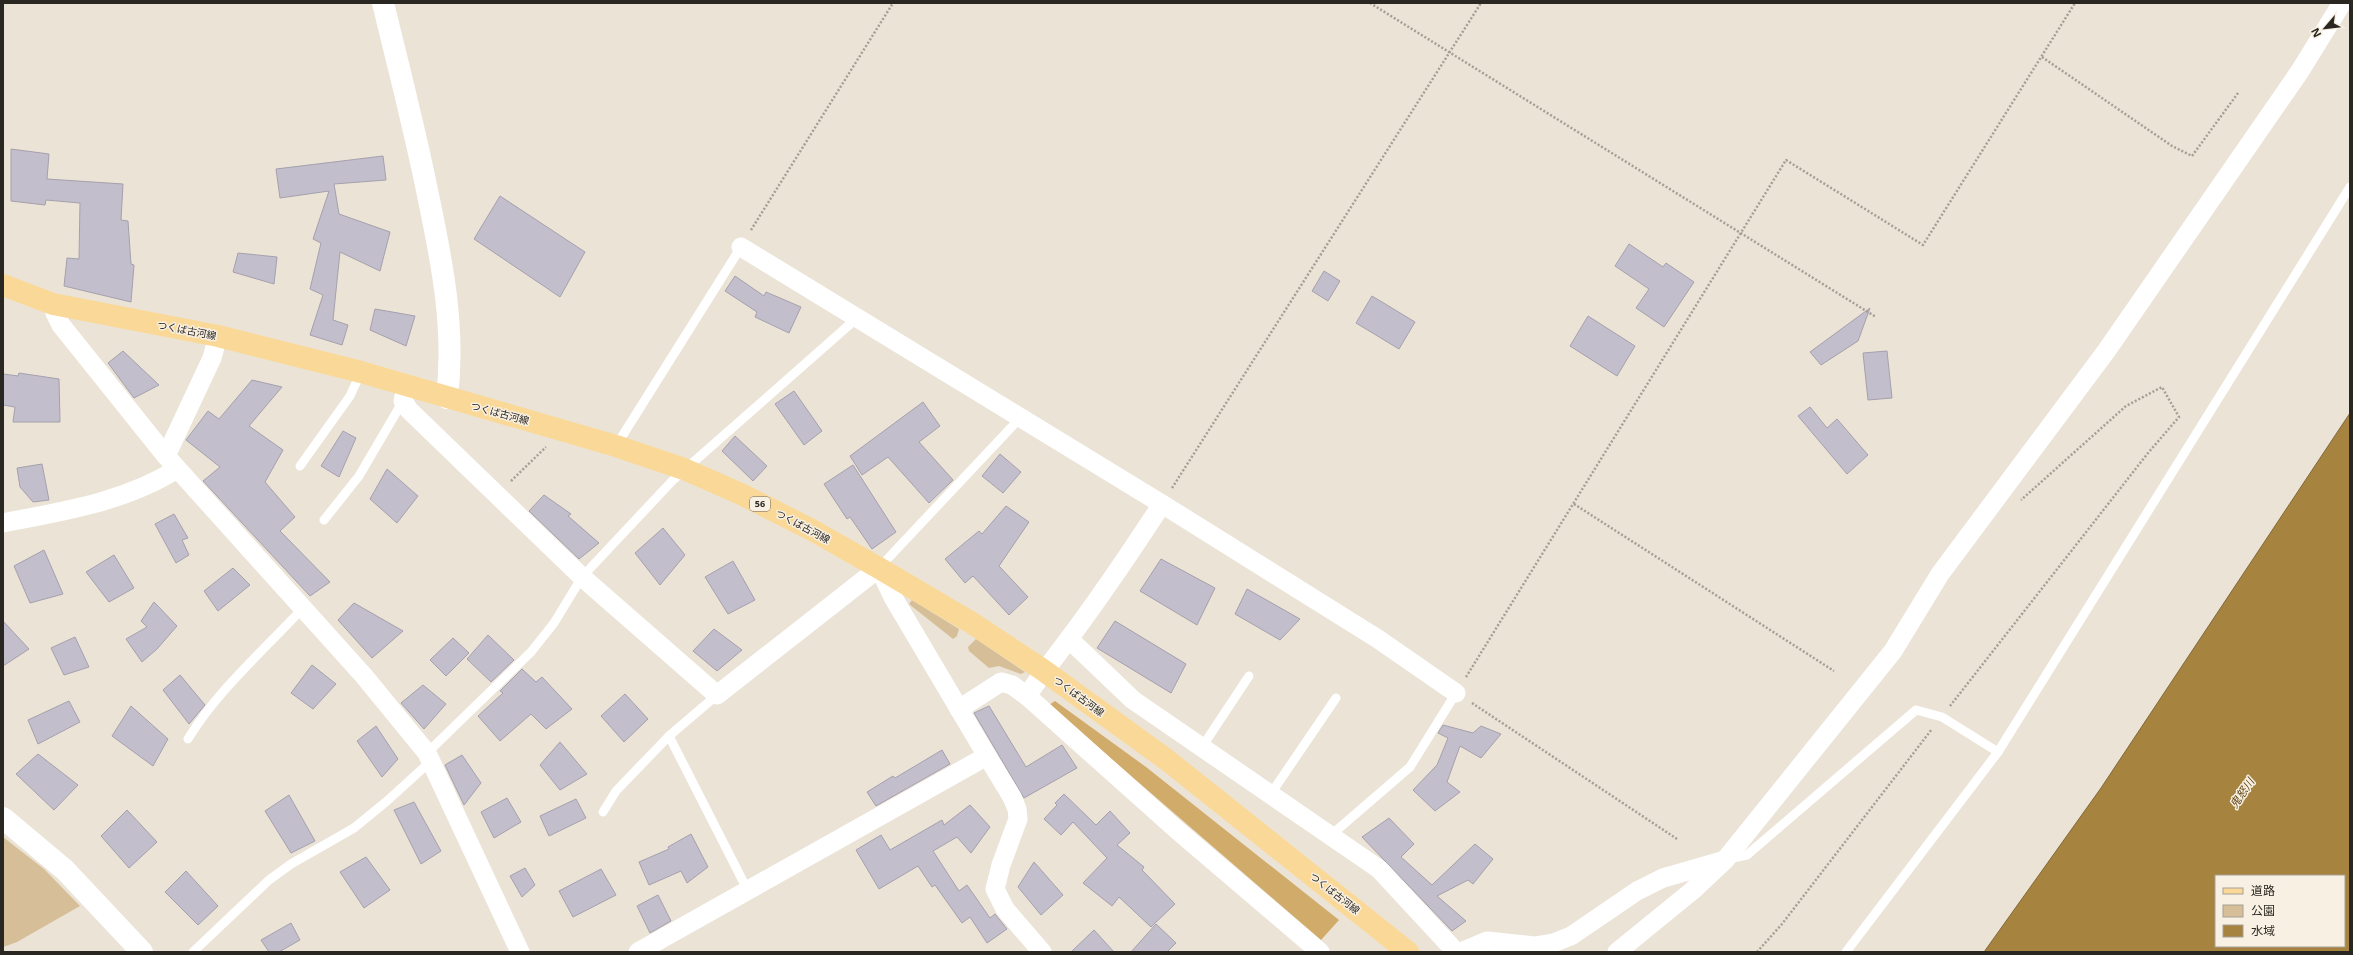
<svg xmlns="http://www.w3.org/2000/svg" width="2353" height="955" font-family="'Open Sans','Noto Sans JP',sans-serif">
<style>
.green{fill:#d6bf98}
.forest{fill:#d1ab69}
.water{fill:#a78340;stroke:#826737;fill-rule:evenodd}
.building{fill:#c3becc;stroke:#a5a0ad}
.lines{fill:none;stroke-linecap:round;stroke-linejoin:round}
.path{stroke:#a59e94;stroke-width:2.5;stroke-dasharray:2 2;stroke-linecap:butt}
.service{stroke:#fff;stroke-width:9}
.minor{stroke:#fff;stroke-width:19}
.tertiary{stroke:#fff;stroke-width:22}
.primary{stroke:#fad998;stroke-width:22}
.labels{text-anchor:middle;stroke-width:3;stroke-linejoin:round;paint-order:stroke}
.shield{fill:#f8f0e3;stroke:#68635c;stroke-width:1}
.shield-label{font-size:9px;font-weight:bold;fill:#2a2722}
.street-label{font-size:10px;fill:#2a2722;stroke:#f8f0e3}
.water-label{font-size:11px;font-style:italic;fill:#5f4511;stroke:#f8f0e3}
</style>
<rect width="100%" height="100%" fill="#ebe3d6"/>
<g class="green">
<polygon points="912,600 959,629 957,636 953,639 909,604"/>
<polygon points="976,639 1025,672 1021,674 999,666 989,668 969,651 968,647"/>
<polygon points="3,837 44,869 80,906 17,942 3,947"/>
</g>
<polygon class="forest" points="1055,701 1146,767 1339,920 1321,940 1049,705"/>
<path class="water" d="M2350,413V952H1984L2101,788ZM2216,876H2344V946H2216Z"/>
<g class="building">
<polygon points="11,149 49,154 47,179 123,184 121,220 128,221 131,264 134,265 131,302 64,286 67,258 79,259 80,203 46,200 45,205 11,201"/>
<polygon points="383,156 386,180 334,184 339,214 390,232 380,271 340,252 333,320 348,325 342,345 310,335 323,295 310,289 321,243 313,239 329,191 280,198 276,169"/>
<polygon points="500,196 585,252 560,297 474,239"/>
<polygon points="1629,244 1663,267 1666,263 1694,282 1664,327 1636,308 1649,289 1615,266"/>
<polygon points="238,253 277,257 274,284 233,272"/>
<polygon points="1324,271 1340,281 1328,301 1312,291"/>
<polygon points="735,276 764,296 766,292 801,307 789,333 755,317 757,312 725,291"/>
<polygon points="1372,296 1415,322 1399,349 1356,323"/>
<polygon points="1870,308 1858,341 1821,365 1810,352"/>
<polygon points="375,309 415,316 406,346 370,330"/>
<polygon points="1588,316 1635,346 1617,376 1570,346"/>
<polygon points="123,351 159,385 134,398 108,363"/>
<polygon points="1887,351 1892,398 1868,400 1863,353"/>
<polygon points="19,373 59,379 60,422 13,422 15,407 3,405 3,374 18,376"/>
<polygon points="252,380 282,387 249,426 283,450 265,482 295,517 280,531 330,582 310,596 203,481 220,467 186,440 208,411 219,419"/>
<polygon points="794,391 822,431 804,445 775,404"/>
<polygon points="923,402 940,426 919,442 953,480 929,503 888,457 862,475 850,456"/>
<polygon points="1810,407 1827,428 1837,419 1868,455 1847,474 1798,416"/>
<polygon points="343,431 356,438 339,477 321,466"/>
<polygon points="735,436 767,466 753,481 722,451"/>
<polygon points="1000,454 1021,472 1003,493 982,476"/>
<polygon points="42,464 49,500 33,502 20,487 17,468"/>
<polygon points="853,465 896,532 872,549 850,517 847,519 824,484"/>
<polygon points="387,469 418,496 397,523 370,499"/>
<polygon points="544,495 571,514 568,516 599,543 579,559 529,511"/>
<polygon points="1006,506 1029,522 999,566 1028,597 1009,615 973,576 965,583 945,559 979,531 982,534"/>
<polygon points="174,514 188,538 182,540 189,555 176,563 155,524"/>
<polygon points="663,528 685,555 660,585 635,553"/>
<polygon points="44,550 63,594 30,603 14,566"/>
<polygon points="114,555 134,588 109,602 86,572"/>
<polygon points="1161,559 1215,588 1197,625 1140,591"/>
<polygon points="733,561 755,600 728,614 705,577"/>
<polygon points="233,568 250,585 218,611 204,591"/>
<polygon points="1247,589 1300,619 1280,640 1235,614"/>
<polygon points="154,602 177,626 157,649 142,662 126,639 147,627 141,621"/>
<polygon points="354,603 403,631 372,658 338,620"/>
<polygon points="3,621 29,649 3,666"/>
<polygon points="1115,621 1186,664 1171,693 1097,648"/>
<polygon points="714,629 742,650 717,671 693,651"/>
<polygon points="488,635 514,660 491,682 467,659"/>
<polygon points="75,637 89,667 64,675 51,648"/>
<polygon points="453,638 469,653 446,676 430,660"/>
<polygon points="312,665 336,684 313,709 291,693"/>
<polygon points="522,669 536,682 542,677 572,709 546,729 531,714 500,741 478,716 503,693 500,691"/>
<polygon points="180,675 205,705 189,724 163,690"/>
<polygon points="423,685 446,704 424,729 401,703"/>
<polygon points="625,694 648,719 624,742 601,716"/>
<polygon points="69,701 80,722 38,744 28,720"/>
<polygon points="131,706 168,739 153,766 112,736"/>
<polygon points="989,706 1026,767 1062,745 1077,768 1024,798 974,713"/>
<polygon points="1443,725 1473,733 1481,726 1501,734 1481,758 1460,746 1447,782 1460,792 1435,811 1413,790 1437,765 1448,738 1438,733"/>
<polygon points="376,726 398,759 382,777 357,741"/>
<polygon points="560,742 587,774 560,790 540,765"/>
<polygon points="942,750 950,764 876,806 867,792 893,776 895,778"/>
<polygon points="38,754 78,785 54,810 16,774"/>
<polygon points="462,755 481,783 464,805 445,765"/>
<polygon points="1064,794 1096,825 1110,811 1130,833 1117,845 1144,867 1142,870 1175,904 1151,927 1119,897 1112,906 1083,883 1107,858 1073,822 1061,835 1044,819 1057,805 1055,803"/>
<polygon points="289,795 315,841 291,853 265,811"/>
<polygon points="507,798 521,822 494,838 481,812"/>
<polygon points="576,799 586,818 549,836 540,816"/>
<polygon points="414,802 441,851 421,864 394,810"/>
<polygon points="970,805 990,827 971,853 957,837 933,851 959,891 967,885 990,918 995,914 1007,929 987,943 970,917 962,923 935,885 932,887 918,866 879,889 856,850 881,835 890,850 942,820 944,825"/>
<polygon points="127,810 157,842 129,868 101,836"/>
<polygon points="1389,818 1414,844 1401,857 1432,885 1475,844 1493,859 1473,884 1468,880 1437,896 1466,921 1452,931 1362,837"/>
<polygon points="691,834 708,867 687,883 681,871 649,885 639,862 669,849 668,847"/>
<polygon points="366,857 390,890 364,908 340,872"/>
<polygon points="1034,862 1063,895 1041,915 1018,887"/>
<polygon points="525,868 535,885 522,897 510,876"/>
<polygon points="601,869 616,895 573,917 559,891"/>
<polygon points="186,871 218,906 198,925 165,892"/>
<polygon points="658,895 671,921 650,933 637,906"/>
<polygon points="291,923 300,940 279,952 269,952 261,940"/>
<polygon points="1156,924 1176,943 1167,952 1131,952"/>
<polygon points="1094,930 1114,952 1071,952"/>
</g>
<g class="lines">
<g class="path">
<polyline points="1370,3 1876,317"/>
<polyline points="2042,57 2172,146 2192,156 2238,93"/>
<polyline points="751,230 893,3"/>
<polyline points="511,481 546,447"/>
<polyline points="1172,488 1481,3"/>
<polyline points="1574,504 1834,671"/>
<polyline points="1466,677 1786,160 1923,245 2075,3"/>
<polyline points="1472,703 1677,839"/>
<polyline points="1950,706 2148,453 2179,417 2162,387 2126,406 2021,500"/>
<polyline points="1757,952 1782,924 1932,729"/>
</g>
<g class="service">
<polyline points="616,446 741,247"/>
<polyline points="300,466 350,396 361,372"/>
<polyline points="324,520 359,476 403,401"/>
<polyline points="879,568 1020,418"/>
<polyline points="717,695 669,736 748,891"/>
<path d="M188,739C217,691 263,651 302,609"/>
<polyline points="1202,747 1249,676"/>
<polyline points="427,753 531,652 554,623 582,577 673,480 857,318"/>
<polyline points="1270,795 1336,698"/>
<polyline points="603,812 616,791 669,736"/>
<polyline points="1330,836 1410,767 1456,693"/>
<polyline points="1728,859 1747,855 1916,710 1942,717 1998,752"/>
<polyline points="193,952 269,880 291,864 354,828 387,801 431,761"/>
<polyline points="1846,952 1998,752 2350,187"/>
</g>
<g class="minor">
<polyline points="741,247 1162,504 1378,639 1456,693"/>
<polyline points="53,304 55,313 61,325 166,456 364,676 427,753 520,952"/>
<polyline points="406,386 403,401 409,410 582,577 717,695 879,568 894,599 987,756 638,952"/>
<polyline points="166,456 212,358 218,336"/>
<path d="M1162,504C1132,550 1101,596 1068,640C1054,659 1040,676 1027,696L1177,830L1320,952"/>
<path d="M3,523C63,511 125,502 177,469"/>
<polyline points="1069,639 1133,700 1379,869 1456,952"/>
<polyline points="959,709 1001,682 1012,685 1027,696"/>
<polyline points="987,756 1012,797 1017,809 1018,819 1001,865 995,889 1005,909 1042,952"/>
<polyline points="1461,952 1487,941 1535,946 1553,943 1571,936 1637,891 1663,878 1722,861"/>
<polyline points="1617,952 1692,891 1725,860 1893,651 1940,574 2107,350 2300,71 2342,3"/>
</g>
<g class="tertiary">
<path d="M383,3C399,69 416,134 429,200C443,267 455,330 447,398"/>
<polyline points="3,818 65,870 142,952"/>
</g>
<polyline class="primary" points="3,285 53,304 218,336 361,372 616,446 684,469 743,495 812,530 879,568 972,623 1043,670 1167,760 1408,952"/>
</g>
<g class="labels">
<rect class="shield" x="750" y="497" width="20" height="14" rx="3"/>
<g class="shield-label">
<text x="760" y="507">56</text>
</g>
<g class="street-label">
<text transform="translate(187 330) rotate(11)" y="4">つくば古河線</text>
<text transform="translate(500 413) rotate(15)" y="4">つくば古河線</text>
<text transform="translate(803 526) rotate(28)" y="4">つくば古河線</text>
<text transform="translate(1079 696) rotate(36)" y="4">つくば古河線</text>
<text transform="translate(1335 893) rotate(38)" y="4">つくば古河線</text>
</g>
<g class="water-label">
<text transform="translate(2242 793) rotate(-56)" y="4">鬼怒川</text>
</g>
</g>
<rect width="2353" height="955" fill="none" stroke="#2a2722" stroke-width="8"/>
<rect x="2215" y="875" width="130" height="72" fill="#f8f0e3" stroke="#a6a096"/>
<rect x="2223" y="888" width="20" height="6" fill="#fad998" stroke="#a6a096"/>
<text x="2251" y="895" font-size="12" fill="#2a2722">道路</text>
<rect x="2223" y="905" width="20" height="12" fill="#d6bf98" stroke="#a6a096"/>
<text x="2251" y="915" font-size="12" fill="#2a2722">公園</text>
<rect x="2223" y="925" width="20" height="12" fill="#a78340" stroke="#a6a096"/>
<text x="2251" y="935" font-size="12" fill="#2a2722">水域</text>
<g transform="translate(2325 28) rotate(242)" stroke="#f8f0e3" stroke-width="3" paint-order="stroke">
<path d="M0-3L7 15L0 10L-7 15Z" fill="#2a2722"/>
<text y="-6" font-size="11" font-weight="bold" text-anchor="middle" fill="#2a2722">N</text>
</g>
</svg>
